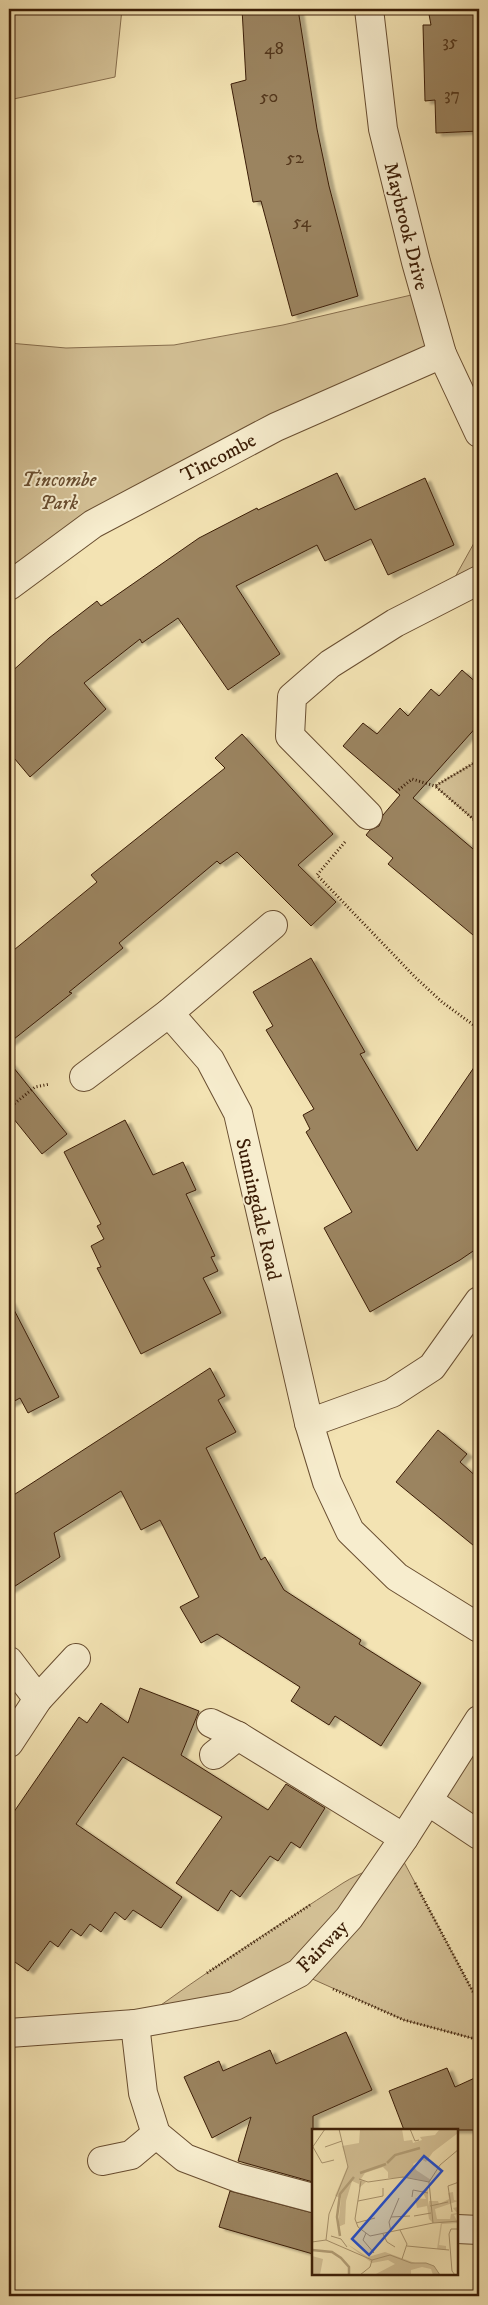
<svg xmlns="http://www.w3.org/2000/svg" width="488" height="2305" font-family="'IM FELL DW Pica',serif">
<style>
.green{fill:#d4c196;stroke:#886f4e}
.building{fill:#9b8460;stroke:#3b1d06;filter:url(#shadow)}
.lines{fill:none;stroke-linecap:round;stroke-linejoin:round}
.minor-casing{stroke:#694e31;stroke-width:30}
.path{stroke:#3b1d06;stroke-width:3;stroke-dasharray:1 2.5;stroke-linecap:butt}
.minor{stroke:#f7edce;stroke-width:28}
.labels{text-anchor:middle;stroke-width:4;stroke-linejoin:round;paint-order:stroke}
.number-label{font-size:18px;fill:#53371c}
.street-label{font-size:20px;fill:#3b1d06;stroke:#f7edce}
.park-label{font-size:20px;font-style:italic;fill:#694e31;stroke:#f7edce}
.inset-river{fill:none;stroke:#b4a078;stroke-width:2.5}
.inset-road{fill:none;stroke:#a9946e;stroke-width:1}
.view{fill:#1d4ed8;fill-opacity:0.15;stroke:#1d4ed8;stroke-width:2.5}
.inset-edge{fill:none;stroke:#3b1d06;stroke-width:2.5}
</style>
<defs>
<filter id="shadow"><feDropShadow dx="5.5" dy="3" stdDeviation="1" flood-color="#0004"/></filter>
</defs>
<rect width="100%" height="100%" fill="#f3e3b3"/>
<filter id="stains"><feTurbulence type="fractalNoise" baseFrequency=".004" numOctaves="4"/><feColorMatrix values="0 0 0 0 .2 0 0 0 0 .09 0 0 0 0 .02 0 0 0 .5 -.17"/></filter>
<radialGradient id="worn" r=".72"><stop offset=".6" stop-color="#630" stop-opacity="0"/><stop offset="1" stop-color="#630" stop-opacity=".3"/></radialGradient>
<g class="green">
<polygon points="9,9 122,9 115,77 9,100"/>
<polygon points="424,292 442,354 276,427 9,586 9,343 66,348 174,345 283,325"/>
<polygon points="479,534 479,580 444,597"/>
<polygon points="479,760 479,824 435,786"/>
<polygon points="479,1720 479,1835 428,1801"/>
<path d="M397,1849L479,2003V2040L404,2020L299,1973L135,2024C202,1974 273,1929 343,1883C360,1872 385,1866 397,1849Z"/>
</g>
<g class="building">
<polygon points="242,9 298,9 317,129 329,186 358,296 292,316 261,201 253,202 231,84 246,80"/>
<polygon points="428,9 476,9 479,131 436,133 435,100 425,101 423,25 431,25"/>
<polygon points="337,473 355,510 425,478 454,545 388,575 371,539 325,561 317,545 236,586 280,654 228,690 178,618 142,643 140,639 84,683 106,709 30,777 9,752 9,674 49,638 97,601 101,606 199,538 257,508 258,510"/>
<polygon points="462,670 479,685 479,724 413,798 479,854 479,940 388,864 393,858 366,835 370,830 379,826 383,815 400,795 343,746 363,723 377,734 400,708 408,716 431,689 439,696"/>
<polygon points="242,734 333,834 298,865 336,902 311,926 237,852 220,864 217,861 119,943 123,948 69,992 72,993 9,1043 9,954 97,882 91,875 225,768 215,758"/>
<polygon points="311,958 365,1052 360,1054 417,1151 479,1060 479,1247 460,1260 370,1312 324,1228 352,1212 306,1132 310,1129 303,1115 314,1109 266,1030 273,1026 253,992"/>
<polygon points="9,1062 67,1134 42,1154 9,1113"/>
<polygon points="125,1120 153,1175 183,1162 196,1190 186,1194 215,1256 211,1257 218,1271 203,1278 221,1313 141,1354 97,1268 101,1267 91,1246 104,1239 97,1226 101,1224 64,1152"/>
<polygon points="9,1300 59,1397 28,1413 20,1398 9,1404"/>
<polygon points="210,1368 225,1396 218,1400 236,1432 206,1448 261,1560 265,1557 284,1590 361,1640 359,1644 421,1683 381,1746 335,1716 329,1725 291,1701 300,1687 217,1634 201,1643 180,1607 199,1597 160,1520 141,1530 121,1491 54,1533 60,1557 9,1590 9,1498"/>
<polygon points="438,1430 467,1454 460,1462 479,1479 479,1550 396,1482"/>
<polygon points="140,1688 199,1711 181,1755 268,1810 286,1784 325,1808 300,1848 291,1842 278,1861 270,1856 240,1897 231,1890 218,1911 176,1883 222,1817 123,1757 76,1824 182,1897 161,1928 133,1910 125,1920 115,1912 101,1932 90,1924 81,1936 71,1929 58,1947 50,1941 28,1971 9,1958 9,1819 79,1717 87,1723 101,1703 128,1723"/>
<polygon points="346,2032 372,2090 313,2116 313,2182 238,2161 251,2117 212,2138 184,2077 219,2061 223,2071 270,2050 276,2064"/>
<polygon points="447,2068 455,2087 479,2076 479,2130 404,2130 389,2091"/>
<polygon points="230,2191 313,2213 313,2254 219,2227"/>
</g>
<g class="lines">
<g class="minor-casing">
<g id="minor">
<polyline points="369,9 383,129 416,262 442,354 479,433"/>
<polyline points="9,586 93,524 276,427 442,354"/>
<polyline points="368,815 290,736 292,697 330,664 395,623 479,580"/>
<polyline points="169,1013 210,1060 238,1113 309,1423 327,1482 350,1531 397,1577 479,1628"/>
<polyline points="84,1077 169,1013 273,925"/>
<polyline points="309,1423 392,1393 432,1367 479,1301"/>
<polyline points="9,1661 38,1699"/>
<polyline points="211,1723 238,1736 404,1838"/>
<polyline points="9,1743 38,1699 76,1658"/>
<polyline points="214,1755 238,1736"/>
<polyline points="428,1801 479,1835"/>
<polyline points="135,2024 143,2093 156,2134 185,2158 238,2178 313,2198"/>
<polyline points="9,2033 135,2024 235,2006 299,1973 349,1918 404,1838 479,1720"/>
<polyline points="102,2161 131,2155 156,2134"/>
<polyline points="457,2229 479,2230"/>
</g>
</g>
<g class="path">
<polyline points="479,760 435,786 479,824"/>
<polyline points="396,792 412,779 435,786"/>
<polyline points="345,842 317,875 415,977 442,1002 479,1029"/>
<polyline points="9,1108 35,1087 50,1084"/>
<polyline points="415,1883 479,2003"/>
<polyline points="207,1973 310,1905"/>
<polyline points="333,1989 404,2020 479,2040"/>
</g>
<use href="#minor" class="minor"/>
</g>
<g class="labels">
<g class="number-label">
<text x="450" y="47">35</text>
<text x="274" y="54">48</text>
<text x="452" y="100">37</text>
<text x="269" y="102">50</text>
<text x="295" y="163">52</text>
<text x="302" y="227">54</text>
</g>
<g class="street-label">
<text transform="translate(407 226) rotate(76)" y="7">Maybrook Drive</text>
<text transform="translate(218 457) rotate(-28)" y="7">Tincombe</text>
<text transform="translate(259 1209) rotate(77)" y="7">Sunningdale Road</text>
<text transform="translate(322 1946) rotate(-46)" y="7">Fairway</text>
</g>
<g class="park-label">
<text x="59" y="486">Tincombe<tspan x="59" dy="23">Park</tspan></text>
</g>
</g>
<g transform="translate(312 2129)">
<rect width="146" height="146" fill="#f3e3b3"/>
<path d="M48,0H90L92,12L100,11L101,14L110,11L108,8L123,6L127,1L146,0V4L121,23L114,33L109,30L101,35L104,41L119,51L117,53L99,49H76V43L71,38L53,44L49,50L54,53L47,59V55L40,52L34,72L33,95L26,98L29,69L23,67L36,36L30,17L47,14ZM116,60V77L117,72H126L127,75L137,70L136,64L141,63L142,71L146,72L123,80L125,90H138L139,85L145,84L141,79L146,78V85L142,86L146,94L130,95L127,116L134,117V121L125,120L129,93L121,94L117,90L115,77L105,79L103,69L114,70L110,62ZM35,115L56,128L73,123L103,134H114L122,137L128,146H121L119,140L110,138L99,141V146H62L83,135L76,131L60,134ZM0,127L11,130L8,146H0Z" fill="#d4c196"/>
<path class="inset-river" d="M75,34L83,26L108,19M48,44L74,35M28,107L25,88L28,65L42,48M0,121L20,123L29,129L37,138V146"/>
<path class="inset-road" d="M98,0L103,12L107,11M1,18L10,34L22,31M13,18L30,12M0,19L13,0M47,50L56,53L91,48L117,53M49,52L43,90L46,98L58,107L121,94L147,92M100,68L101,61L116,64M46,72L71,67V59M118,77L136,73M140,83L136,57L147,53M102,87L119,84M79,88L98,87M44,94L63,89M121,94L117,53L128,36L147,20M88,101L95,115L90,130M79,103L77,93L87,69M54,104L51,111L62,124M71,105L75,113L83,118M19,107L29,110L35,118M14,111L17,85L36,38L27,0M0,113L14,111L60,131M95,117L137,121M60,131L78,126L99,134H114L122,137L128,146M48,146L58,138L60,131M143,146L140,142L137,105L139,100H147"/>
<path class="view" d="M112,27L130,42L57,126L40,110Z"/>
<rect width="146" height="146" class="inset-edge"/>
</g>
<rect width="488" height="2305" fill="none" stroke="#f3e3b3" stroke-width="30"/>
<rect x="10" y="10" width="468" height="2285" fill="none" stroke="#3b1d06" stroke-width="2.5"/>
<rect x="15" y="15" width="458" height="2275" fill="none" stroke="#3b1d06"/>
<rect width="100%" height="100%" filter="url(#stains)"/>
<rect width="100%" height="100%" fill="url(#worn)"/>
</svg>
